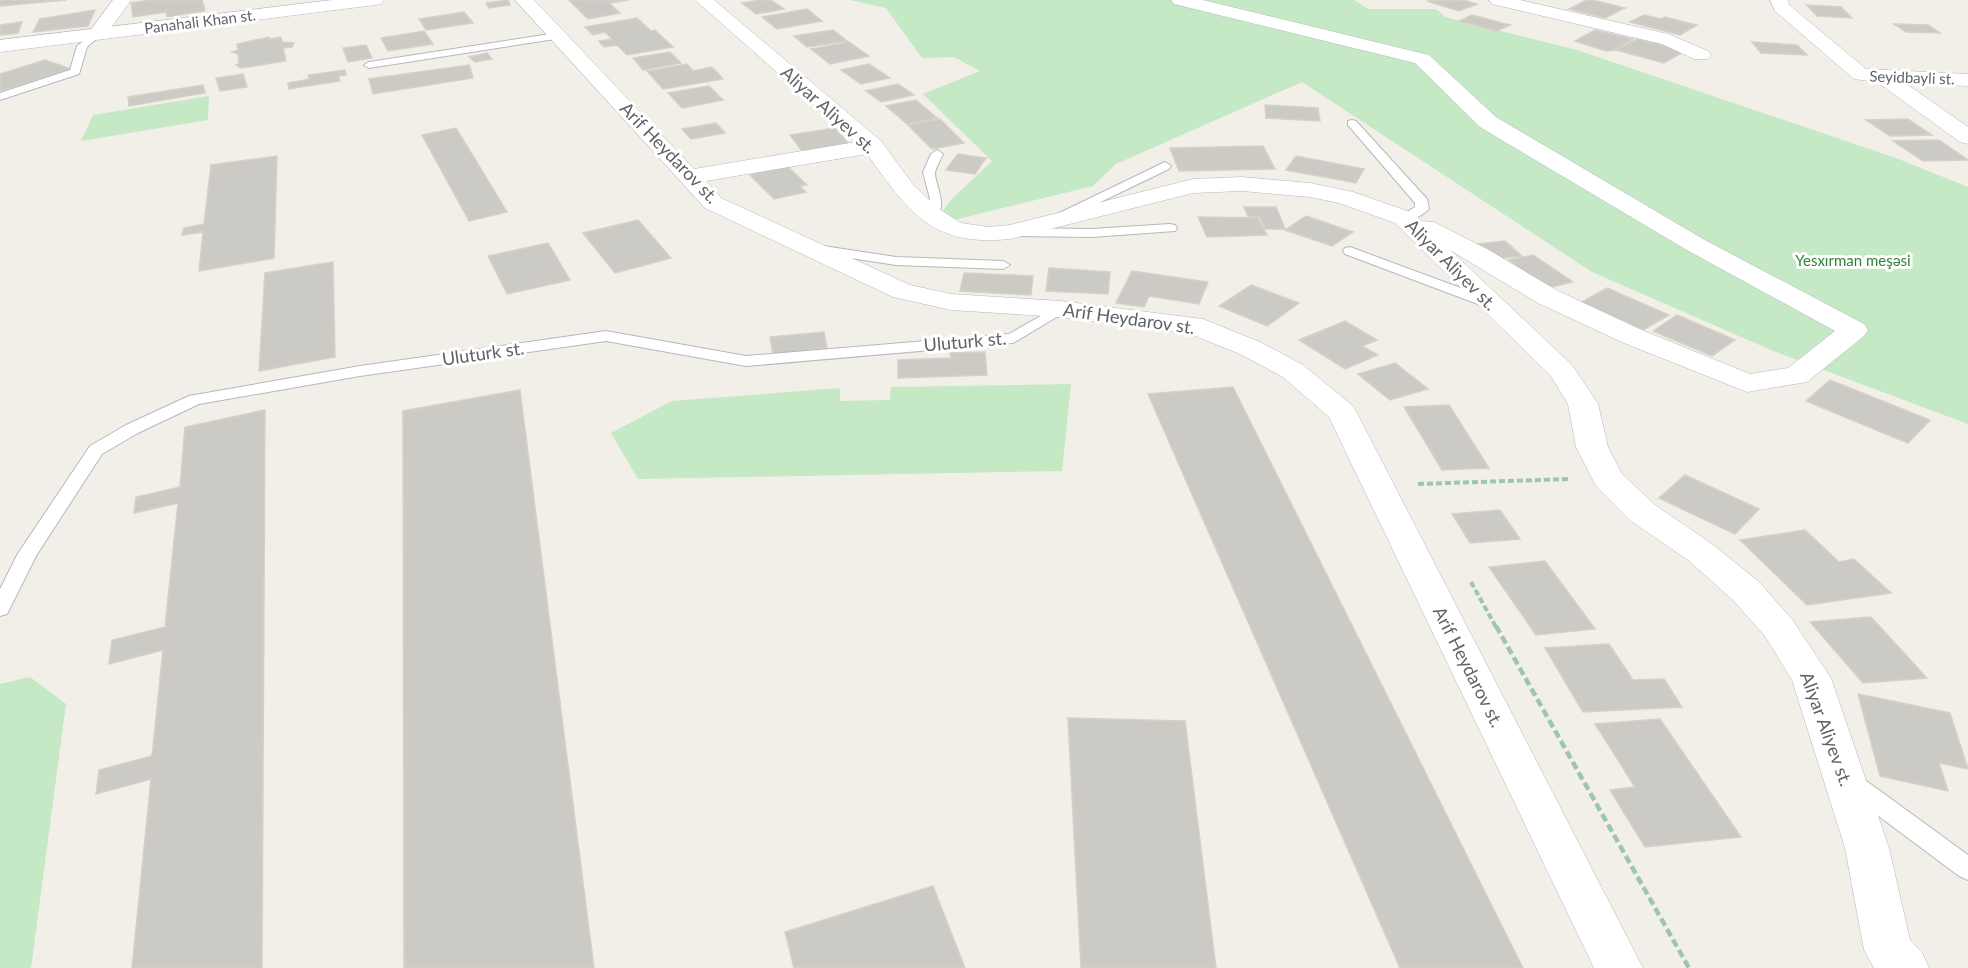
<svg xmlns="http://www.w3.org/2000/svg" width="1968" height="968" font-family="Lato,sans-serif">
<style>
.green{fill:#c5e8c5}
.building{fill:#cccac5;stroke:#d6d1c6;stroke-width:1.5}
.lines{fill:none;stroke-linecap:round;stroke-linejoin:round}
.service-casing{stroke:#b5b8bc;stroke-width:2}
.minor-casing{stroke:#b5b8bc;stroke-width:1}
.secondary-casing{stroke:#b6babf;stroke-width:1}
.path-far1{stroke:#9cc7a9;stroke-width:4;stroke-dasharray:6 3;stroke-linecap:butt}
.path{stroke:#9cc7a9;stroke-width:4.5;stroke-dasharray:8 4;stroke-linecap:butt}
.service{fill:#fff;fill-rule:evenodd}
.minor{fill:#fff;fill-rule:evenodd}
.secondary{fill:#fff;fill-rule:evenodd}
.labels{text-anchor:middle;stroke-width:6;stroke-linejoin:round;paint-order:stroke}
.far-street-label{font-size:15px;fill:#5f6368;stroke:#fff}
.far-park-label{font-size:15px;fill:#348238;stroke:#fff}
.street-label{font-size:18px;fill:#5f6368;stroke:#fff}
</style>
<rect width="100%" height="100%" fill="#f1efe8"/>
<g class="green">
<polygon points="850,0 1354,0 1368,9 1436,9 1445,17 1577,50 1896,158 1968,187 1968,424 1771,350 1592,272 1302,82 1116,164 1093,186 954,220 942,212 952,199 992,161 923,94 980,71 954,57 922,58 886,8"/>
<polygon points="209,96 208,120 81,141 93,115"/>
<polygon points="1071,384 1062,471 638,479 611,433 672,401 840,388 840,401 890,400 891,387"/>
<polygon points="30,677 66,704 31,968 0,968 0,684"/>
</g>
<g class="building">
<polygon points="0,0 66,0 0,6"/>
<polygon points="150,0 202,0 205,11 167,17 166,12 133,17 131,3"/>
<polygon points="508,0 510,5 489,8 486,3"/>
<polygon points="569,0 629,0 609,3 620,13 588,19"/>
<polygon points="760,0 771,0 784,9 756,14 742,3"/>
<polygon points="1463,0 1477,4 1459,11 1427,1"/>
<polygon points="1587,0 1592,0 1625,8 1605,18 1569,9"/>
<polygon points="1807,5 1841,7 1852,18 1817,16"/>
<polygon points="807,9 822,21 777,29 762,17"/>
<polygon points="95,10 88,26 33,32 40,19"/>
<polygon points="464,12 473,23 426,30 419,19"/>
<polygon points="1472,15 1510,25 1497,31 1459,21"/>
<polygon points="1644,15 1661,19 1664,17 1697,25 1680,35 1630,22"/>
<polygon points="637,18 651,31 655,30 673,47 627,55 617,45 604,47 599,41 612,39 605,32 593,35 585,27"/>
<polygon points="22,22 18,33 0,35 0,25"/>
<polygon points="1894,24 1928,25 1940,33 1906,32"/>
<polygon points="833,30 847,41 807,47 794,36"/>
<polygon points="1595,30 1633,39 1614,50 1606,51 1575,41"/>
<polygon points="424,31 433,44 388,51 381,38"/>
<polygon points="269,37 270,39 281,37 282,42 294,43 292,47 283,48 286,61 241,68 236,65 239,63 238,54 232,52 238,50 237,44"/>
<polygon points="1637,39 1685,51 1664,63 1616,50"/>
<polygon points="849,42 869,56 830,64 811,49"/>
<polygon points="1752,42 1797,45 1807,55 1761,53"/>
<polygon points="366,45 372,58 348,62 343,48"/>
<polygon points="670,52 681,63 643,70 633,58"/>
<polygon points="487,53 492,59 475,62 469,57"/>
<polygon points="45,60 71,69 0,91 0,74"/>
<polygon points="687,64 693,71 712,67 723,79 663,89 647,71"/>
<polygon points="869,64 890,78 861,84 841,70"/>
<polygon points="469,65 473,78 373,94 369,79"/>
<polygon points="345,70 346,75 338,76 340,81 289,89 288,83 310,79 308,75"/>
<polygon points="243,74 247,87 220,91 216,78"/>
<polygon points="898,84 914,95 881,102 866,91"/>
<polygon points="203,85 205,93 129,106 128,97"/>
<polygon points="709,86 723,100 682,108 668,93"/>
<polygon points="916,100 937,118 907,124 886,106"/>
<polygon points="1265,105 1318,108 1320,121 1266,118"/>
<polygon points="940,119 964,143 932,149 908,125"/>
<polygon points="1908,119 1932,135 1890,136 1866,120"/>
<polygon points="716,123 725,133 691,139 682,129"/>
<polygon points="456,128 507,212 469,221 422,135"/>
<polygon points="835,128 848,143 802,151 790,135"/>
<polygon points="1939,140 1968,160 1923,161 1893,141"/>
<polygon points="1263,146 1275,169 1179,171 1170,148"/>
<polygon points="958,154 986,158 975,174 946,170"/>
<polygon points="277,156 274,258 199,271 203,232 182,235 184,228 204,224 211,165"/>
<polygon points="1296,156 1364,169 1356,183 1286,170"/>
<polygon points="788,167 807,185 800,186 806,192 774,199 750,175"/>
<polygon points="1244,207 1276,207 1285,229 1265,229 1260,217 1248,217"/>
<polygon points="1306,216 1353,232 1332,246 1285,230"/>
<polygon points="1198,217 1258,218 1267,235 1207,237"/>
<polygon points="638,220 671,258 615,273 583,233"/>
<polygon points="1505,241 1522,256 1495,259 1478,244"/>
<polygon points="548,243 570,280 507,294 488,256"/>
<polygon points="1533,255 1573,282 1547,288 1508,260"/>
<polygon points="333,262 335,357 259,371 265,273"/>
<polygon points="1049,268 1110,272 1108,294 1046,291"/>
<polygon points="1132,271 1208,282 1199,304 1149,296 1144,307 1116,303"/>
<polygon points="964,273 1033,276 1031,295 960,291"/>
<polygon points="1251,285 1299,303 1267,326 1219,306"/>
<polygon points="1607,288 1669,315 1643,330 1580,303"/>
<polygon points="1677,315 1735,340 1712,356 1653,331"/>
<polygon points="1345,321 1377,340 1362,346 1378,355 1345,369 1299,340"/>
<polygon points="824,332 827,348 773,354 770,337"/>
<polygon points="985,352 987,375 898,378 898,360 951,358 950,353"/>
<polygon points="1395,363 1428,389 1390,400 1358,374"/>
<polygon points="1830,380 1930,420 1908,443 1806,401"/>
<polygon points="1233,387 1523,968 1400,968 1148,394"/>
<polygon points="520,390 594,968 404,968 403,411"/>
<polygon points="1449,405 1489,468 1442,470 1404,407"/>
<polygon points="265,410 262,968 132,968 151,779 96,794 99,770 152,756 163,650 109,664 112,640 165,627 178,503 134,513 136,497 180,487 185,427"/>
<polygon points="1685,475 1759,509 1735,534 1659,498"/>
<polygon points="1500,510 1520,539 1470,543 1452,514"/>
<polygon points="1805,530 1839,562 1854,559 1891,593 1807,605 1740,540"/>
<polygon points="1545,561 1595,629 1536,635 1489,567"/>
<polygon points="1871,617 1927,678 1863,683 1810,622"/>
<polygon points="1609,644 1633,680 1664,679 1682,707 1583,712 1545,648"/>
<polygon points="1858,694 1950,713 1968,769 1939,763 1948,791 1880,776"/>
<polygon points="1068,718 1185,721 1216,968 1081,968"/>
<polygon points="1660,719 1741,837 1645,847 1610,790 1635,787 1595,724"/>
<polygon points="933,886 965,968 794,968 785,932"/>
</g>
<g class="lines">
<g class="service-casing">
<g id="service">
<polygon points="96,32 101,35 87,47 79,74 0,100 0,93 70,70 77,46"/>
<polygon points="557,33 561,34 561,38 369,68 364,65 369,62"/>
<path d="M1352,120L1356,121L1427,199L1429,209C1422,216 1409,223 1399,221L1397,218L1415,207V203L1348,125V121Z"/>
<path d="M937,150L943,154C941,159 936,167 935,173C935,186 952,212 930,218L923,214L930,199L923,172L931,154Z"/>
<polygon points="1165,162 1171,166 1169,169 1057,223 1047,223 1045,220"/>
<polygon points="1170,224 1175,225 1177,228 1175,231 1092,237 1012,236 1005,232 1012,228 1092,229"/>
<polygon points="817,245 896,257 1003,261 1010,265 1003,269 896,265 812,252 810,249 812,246"/>
<polygon points="1350,247 1493,300 1495,303 1493,306 1483,306 1345,254 1343,251 1345,248"/>
<polygon points="1060,305 1067,309 1065,312 1013,343 746,366 606,341 360,376 199,404 138,433 102,454 36,556 7,614 0,616 0,589 17,555 90,446 126,425 189,396 360,366 606,331 746,356 1009,334"/>
<polygon points="1853,775 1861,777 1968,855 1968,880 1959,876 1845,791 1841,784 1845,777"/>
</g>
</g>
<g class="minor-casing">
<g id="minor">
<polygon points="113,0 131,0 103,39 89,39 87,35"/>
<path d="M515,0H534L694,169L856,142L695,0H714L881,141L914,186L939,209L961,223L989,227L1010,225L1193,179L1242,177L1310,183L1353,192L1413,213L1421,221L1434,222L1487,249L1558,291L1644,331L1750,374L1788,368L1835,331L1685,249L1480,127L1415,63L1174,4L1171,0H1203L1429,55L1496,117L1703,239L1864,324L1868,330L1864,336L1807,382L1747,392L1624,343L1538,303L1450,250L1572,365L1598,404L1608,447L1622,474L1655,505L1712,544L1759,582L1791,618L1831,678L1889,848L1910,940L1922,952L1929,968H1874L1864,950L1845,848L1792,680L1765,636L1733,600L1688,560L1631,521L1596,486L1576,447L1568,404L1551,376L1395,223L1339,203L1310,197L1242,191L1193,193L1010,239C931,247 909,212 867,154L706,181L721,198L910,285L951,294L1060,301L1203,319L1260,342L1303,365L1353,406L1357,413L1643,968H1594L1329,417L1283,377L1240,354L1188,333L1060,317L951,310L893,297L705,208Z"/>
<polygon points="1489,0 1520,0 1668,34 1708,51 1711,55 1708,59 1694,59 1662,44 1492,4"/>
<polygon points="1770,0 1788,0 1789,5 1866,69 1968,74 1968,86 1905,83 1968,127 1968,144 1960,142 1877,82 1854,79 1775,11"/>
</g>
</g>
<g class="secondary-casing">
<polygon id="secondary" points="332,0 384,0 381,4 375,5 0,52 0,40"/>
</g>
<g class="path-far1">
<polyline points="1418,484 1569,479"/>
<polyline points="1471,582 1496,627"/>
</g>
<polyline class="path" points="1496,626 1689,968"/>
<use href="#service" class="service"/>
<use href="#minor" class="minor"/>
<use href="#secondary" class="secondary"/>
</g>
<g class="labels">
<g class="far-street-label">
<text transform="translate(200 22) rotate(-7)" y="5">Panahali Khan st.</text>
<text transform="translate(1912 78) rotate(2)" y="5">Seyidbayli st.</text>
</g>
<g class="far-park-label">
<text x="1853" y="266">Yesxırman meşəsi</text>
</g>
<g class="street-label">
<text transform="translate(828 110) rotate(42)" y="6">Aliyar Aliyev st.</text>
<text transform="translate(669 153) rotate(46)" y="6">Arif Heydarov st.</text>
<text transform="translate(1451 265) rotate(45)" y="6">Aliyar Aliyev st.</text>
<text transform="translate(1129 319) rotate(8)" y="6">Arif Heydarov st.</text>
<text transform="translate(965 342) rotate(-5)" y="6">Uluturk st.</text>
<text transform="translate(483 354) rotate(-8)" y="6">Uluturk st.</text>
<text transform="translate(1468 667) rotate(63)" y="6">Arif Heydarov st.</text>
<text transform="translate(1826 729) rotate(70)" y="6">Aliyar Aliyev st.</text>
</g>
</g>
</svg>
